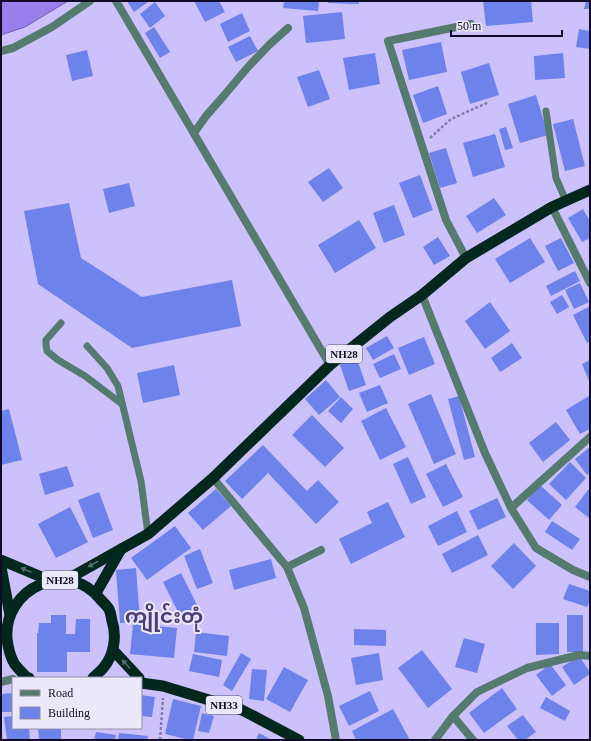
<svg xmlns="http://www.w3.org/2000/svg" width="591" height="741" font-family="'Times New Roman','Noto Sans Myanmar',serif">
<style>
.water{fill:#997fec;stroke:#705cb1}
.building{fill:#6d82eb}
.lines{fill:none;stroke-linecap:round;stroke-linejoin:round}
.path{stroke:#867cac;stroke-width:2.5;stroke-dasharray:3 2;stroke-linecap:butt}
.service{stroke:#557b6f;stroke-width:7}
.minor{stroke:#557b6f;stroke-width:8}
.tertiary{stroke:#557b6f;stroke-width:8}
.trunk{stroke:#02281e;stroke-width:11}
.oneway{fill:#546c6b}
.labels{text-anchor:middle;stroke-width:4;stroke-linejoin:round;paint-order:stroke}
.shield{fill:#ebe9f9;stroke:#534e65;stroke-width:1}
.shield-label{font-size:11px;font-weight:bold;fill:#120b26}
.town-label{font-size:20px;font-weight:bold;fill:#4c3c7c;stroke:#ebe9f9}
</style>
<rect width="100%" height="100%" fill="#ccc1fd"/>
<polygon class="water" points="1,1 68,1 25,27 1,35"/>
<g class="building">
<polygon points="127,1 147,1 148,2 134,12"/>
<polygon points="194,1 219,1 225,12 205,22"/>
<polygon points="284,1 319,1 318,11 283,8"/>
<polygon points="328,1 359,1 359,4 328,3"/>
<polygon points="483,1 531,1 533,22 486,26"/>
<polygon points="586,1 590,1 590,9 584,9"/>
<polygon points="155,2 165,16 150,28 140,14"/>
<polygon points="342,12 345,39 306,43 303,16"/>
<polygon points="242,13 250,31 228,42 220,24"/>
<polygon points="154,27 170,52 160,58 145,33"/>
<polygon points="579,29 590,31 590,49 576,47"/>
<polygon points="250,36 258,51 236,62 228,47"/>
<polygon points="441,42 447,72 409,80 402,50"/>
<polygon points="87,50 93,76 72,81 66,55"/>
<polygon points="375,53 380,84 349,90 343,58"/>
<polygon points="563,53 565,78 535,80 534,56"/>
<polygon points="489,63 499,95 470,104 461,72"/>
<polygon points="319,70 330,99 308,107 297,77"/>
<polygon points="438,86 447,114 423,123 413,95"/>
<polygon points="536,95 548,135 520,143 508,104"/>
<polygon points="573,119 585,166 565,171 553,124"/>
<polygon points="506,127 513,148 505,150 499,129"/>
<polygon points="495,134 505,167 473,177 463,143"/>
<polygon points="446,148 457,183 440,188 429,153"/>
<polygon points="329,168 343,188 323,202 308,182"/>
<polygon points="420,175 433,210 413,218 399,183"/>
<polygon points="129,183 135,206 109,213 103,189"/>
<polygon points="494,198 506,215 477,233 466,216"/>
<polygon points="69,203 81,258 142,297 232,280 241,326 132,348 38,284 24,211"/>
<polygon points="394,205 405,235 384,243 373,213"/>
<polygon points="583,209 590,221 590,238 582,242 568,218"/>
<polygon points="359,220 376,248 335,273 318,245"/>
<polygon points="438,237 450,256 434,265 423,247"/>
<polygon points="530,238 545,262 510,283 495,259"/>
<polygon points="561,238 574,263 558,271 545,246"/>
<polygon points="575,271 580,281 551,296 546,286"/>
<polygon points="580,283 589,302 574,309 565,290"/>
<polygon points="562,295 569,307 557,314 550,302"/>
<polygon points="490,302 510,331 485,349 465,321"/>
<polygon points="590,306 590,341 587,343 573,315"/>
<polygon points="387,336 394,348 373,360 366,348"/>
<polygon points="424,337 435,364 409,375 398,348"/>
<polygon points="512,343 522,358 500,372 491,358"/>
<polygon points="394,354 401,369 380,378 373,364"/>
<polygon points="356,356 366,385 349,391 339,362"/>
<polygon points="590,360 590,383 582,364"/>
<polygon points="174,365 180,395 143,403 137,373"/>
<polygon points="326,380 340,397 319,415 305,399"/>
<polygon points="380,385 388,403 367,412 359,393"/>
<polygon points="431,394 456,454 434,464 408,404"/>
<polygon points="459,396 475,457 464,460 448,399"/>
<polygon points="589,396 590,398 590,429 580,434 566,410"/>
<polygon points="341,397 353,409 341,423 328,411"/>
<polygon points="386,408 406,447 380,460 361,421"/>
<polygon points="9,409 22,460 1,465 1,411"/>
<polygon points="312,415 344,448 325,467 292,435"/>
<polygon points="556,422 570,440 543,462 529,443"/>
<polygon points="263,445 307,491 318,480 339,502 316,524 268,473 242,499 225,481"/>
<polygon points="590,447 590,473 587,475 575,459"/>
<polygon points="408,457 426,497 411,504 393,464"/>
<polygon points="570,462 586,478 566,500 549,484"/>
<polygon points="446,464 463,497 443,507 426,474"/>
<polygon points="67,466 74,486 45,495 39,474"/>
<polygon points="540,485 562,505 549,520 527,500"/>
<polygon points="216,489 231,506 203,530 188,513"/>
<polygon points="588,490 590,491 590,517 589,518 575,507"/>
<polygon points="99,492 113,530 93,538 78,500"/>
<polygon points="497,498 506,517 478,530 469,511"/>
<polygon points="388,502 405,537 351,564 339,539 372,523 367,512"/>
<polygon points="70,507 88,542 56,558 38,524"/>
<polygon points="457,511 467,532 438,546 428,526"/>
<polygon points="552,521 580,539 572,550 545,532"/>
<polygon points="175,526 191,548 147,580 131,558"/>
<polygon points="478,535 488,555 452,573 442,554"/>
<polygon points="514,543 536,566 513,589 491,566"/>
<polygon points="200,549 213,583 197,589 184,556"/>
<polygon points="271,559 276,578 234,590 229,570"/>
<polygon points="136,568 140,621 120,623 116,570"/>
<polygon points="181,573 198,607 180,616 163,582"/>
<polygon points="569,584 590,591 590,600 587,607 563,599"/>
<polygon points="51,615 66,615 66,634 75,634 76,619 90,619 90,652 67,652 67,672 37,672 37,633 38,633 39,623 51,623"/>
<rect x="567" y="615" width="16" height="37"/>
<polygon points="536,623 559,623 559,654 536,655"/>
<polygon points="133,624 177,628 174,658 130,654"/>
<polygon points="354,629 386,630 386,646 354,645"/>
<polygon points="196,632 229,636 227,656 194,652"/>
<polygon points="464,638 485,644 477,673 455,667"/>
<polygon points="422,650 452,689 428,708 398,668"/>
<polygon points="241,653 251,659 232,691 223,685"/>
<polygon points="379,653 383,680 356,685 351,658"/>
<polygon points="193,654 222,660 219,677 189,671"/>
<polygon points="579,656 590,672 590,674 574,685 562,667"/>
<polygon points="550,664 566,685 552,696 536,675"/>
<polygon points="284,667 308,680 290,712 266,699"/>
<polygon points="252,669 267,670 264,701 249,699"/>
<polygon points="502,688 517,709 484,733 469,713"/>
<polygon points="370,691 379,711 349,726 339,706"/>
<polygon points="13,693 13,712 1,712 1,694"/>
<polygon points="141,695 155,697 152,717 141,716"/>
<polygon points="546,697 570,711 565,721 540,708"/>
<polygon points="173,699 201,706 193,740 189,740 165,734"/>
<polygon points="393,709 410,740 356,740 352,731"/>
<polygon points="202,713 214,716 209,733 198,731"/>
<polygon points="523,715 536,732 525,740 518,740 507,726"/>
<polygon points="13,716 13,728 29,728 30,740 7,740 4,717"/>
<polygon points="38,728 61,728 61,740 39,740"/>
<polygon points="96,732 116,735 115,740 94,740"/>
<polygon points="119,733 148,736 147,740 118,740"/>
<polygon points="259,733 272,740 256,740"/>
</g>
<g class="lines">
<g class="path">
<polyline points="430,138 451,119 489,102"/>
<polyline points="160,740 163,698"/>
</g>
<g class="service">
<polyline points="546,111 556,178 566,201"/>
<polyline points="61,323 46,340 46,345 47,351 58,360 85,376 122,404"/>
<polyline points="87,346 107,368 118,386 141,481 148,534"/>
</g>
<g class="minor">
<polyline points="116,1 330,365"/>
<polyline points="1,51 13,48 52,27 90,1"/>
<polyline points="194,133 206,116 221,99 248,67 269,45 288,28"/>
<polyline points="552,207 590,283"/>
<polyline points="466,258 446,220 388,41 471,24"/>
<polyline points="422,295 485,453 511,508 536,548 573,570 590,577"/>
<polyline points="213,478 287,567 304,608 328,696 336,740"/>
<polyline points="511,508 590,437"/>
<polyline points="287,567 321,550"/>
<polyline points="453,716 473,740"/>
<polyline points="435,740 453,716 477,692 527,668 579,655 590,656"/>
</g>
<polyline class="tertiary" points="1,682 13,679"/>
<g class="trunk">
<polyline points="1,560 51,581"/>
<polyline points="1,567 10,615"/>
<polyline points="66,580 148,534 213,478 330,365 390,317 422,295 466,258 552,207 590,190"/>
<polyline points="96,593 121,549"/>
<polyline points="113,650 139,678"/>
<path d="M29,678L26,677C22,672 17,668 14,663C10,656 8,647 7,639C3,588 68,558 101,600C104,603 107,606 109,609C111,613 111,617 112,621C117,636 114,655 104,667C101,671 97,674 93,678"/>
<polyline points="141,683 163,686 242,710 299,740"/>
</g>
</g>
<defs><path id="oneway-solid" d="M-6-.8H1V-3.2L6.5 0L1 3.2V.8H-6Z"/></defs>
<g class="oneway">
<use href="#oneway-solid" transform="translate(93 564) rotate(151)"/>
<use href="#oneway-solid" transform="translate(26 570) rotate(-158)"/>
<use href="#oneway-solid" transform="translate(126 664) rotate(-132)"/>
</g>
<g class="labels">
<g class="shield">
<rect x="326" y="345" width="36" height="18" rx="3"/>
<rect x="42" y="571" width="36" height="18" rx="3"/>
<rect x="206" y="696" width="36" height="18" rx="3"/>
</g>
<g class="shield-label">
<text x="344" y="358">NH28</text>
<text x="60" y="584">NH28</text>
<text x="224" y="709">NH33</text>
</g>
<g class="town-label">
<text x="164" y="623">ကျိုင်းတုံ</text>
</g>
</g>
<rect width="591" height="741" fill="none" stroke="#120b26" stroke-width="4"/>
<rect x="12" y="677" width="130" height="52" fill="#ebe9f9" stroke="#9490a5"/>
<rect x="20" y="690" width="20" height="6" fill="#557b6f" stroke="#9490a5"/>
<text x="48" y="697" font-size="12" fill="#120b26">Road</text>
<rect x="20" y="707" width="20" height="12" fill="#6d82eb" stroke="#9490a5"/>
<text x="48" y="717" font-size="12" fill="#120b26">Building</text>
<path d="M451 30v6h111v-6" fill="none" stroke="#120b26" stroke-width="2"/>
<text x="457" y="30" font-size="12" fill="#120b26" stroke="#ebe9f9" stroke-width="3" paint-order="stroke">50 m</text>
</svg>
